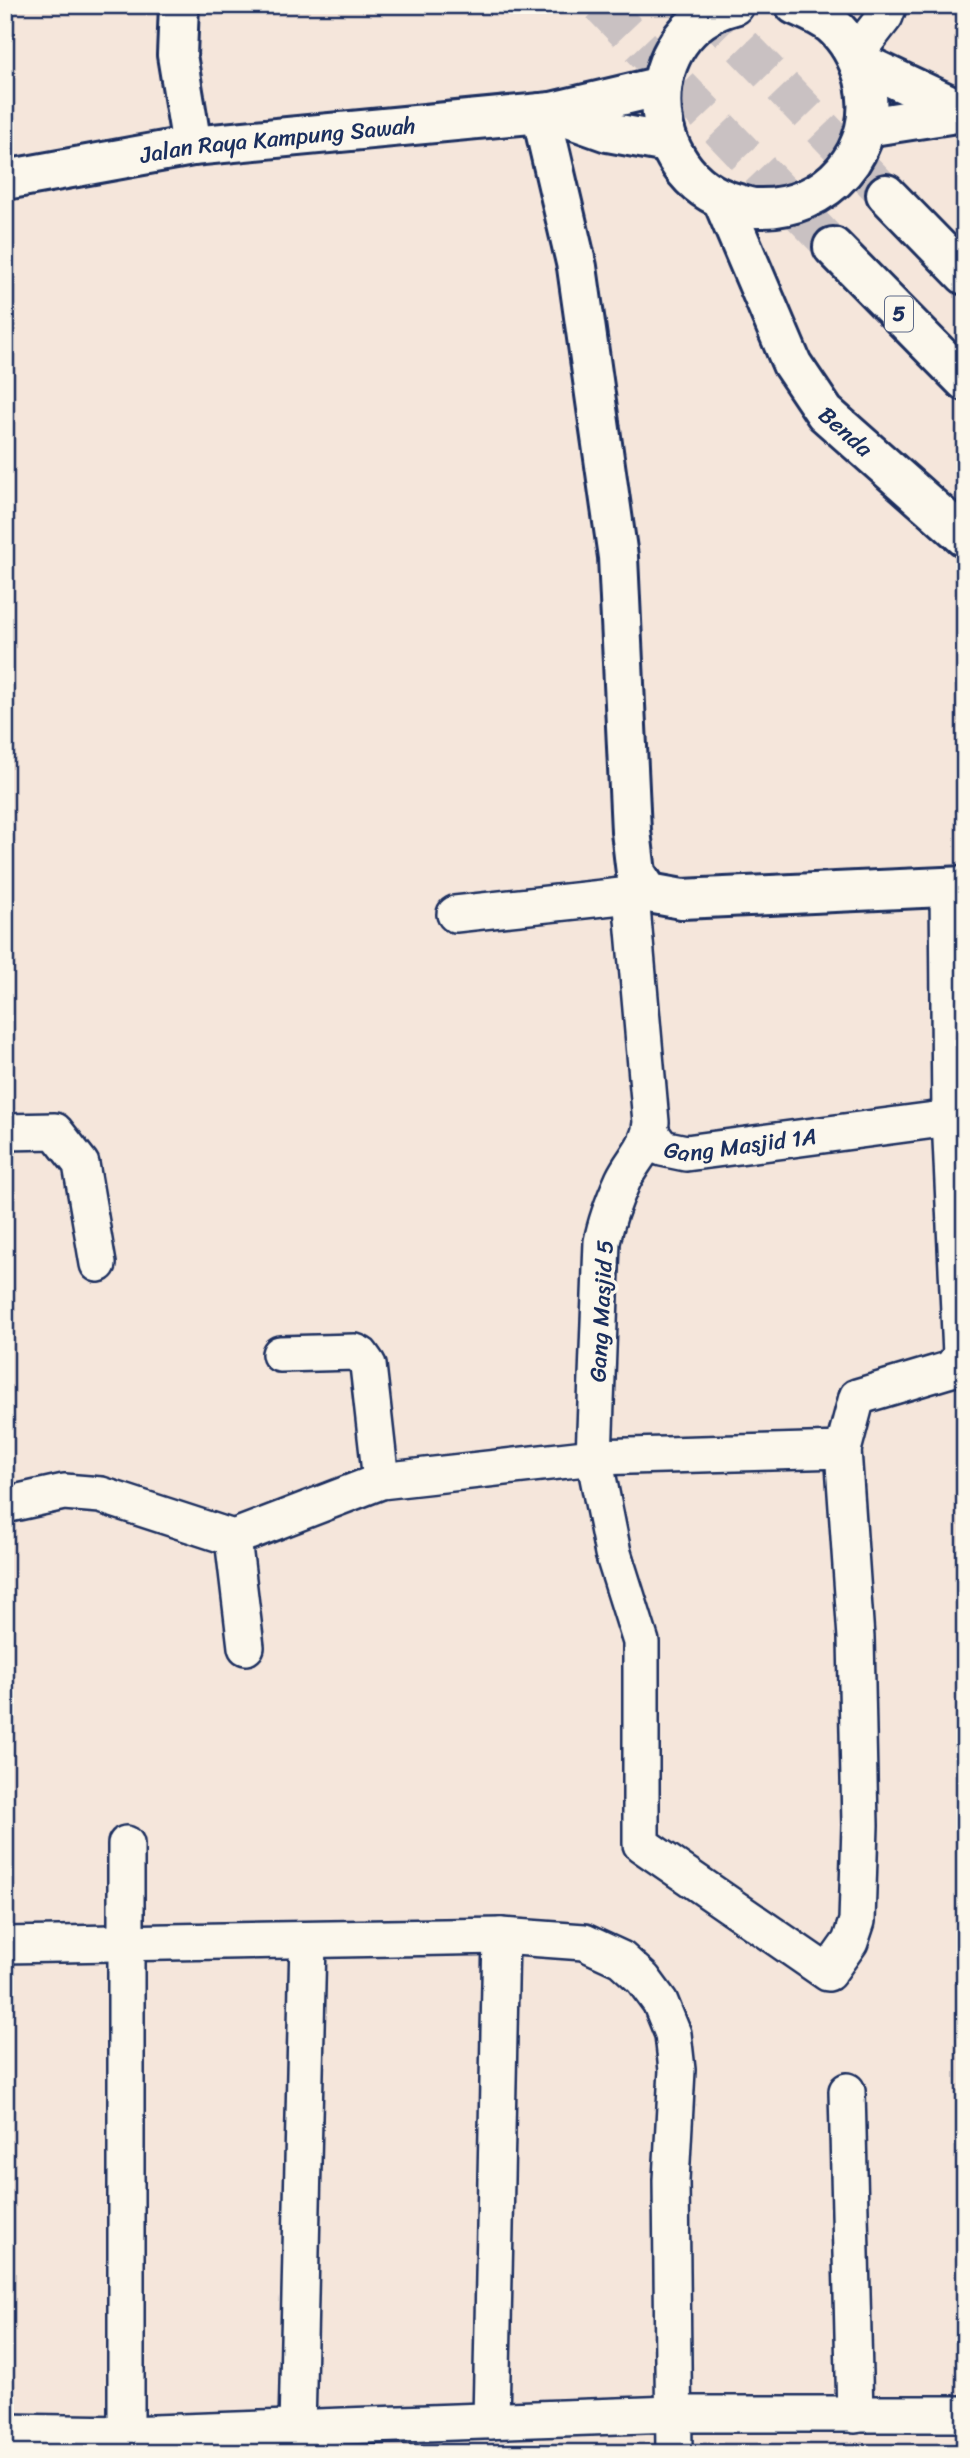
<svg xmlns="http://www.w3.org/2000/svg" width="970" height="2458" font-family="Sriracha,sans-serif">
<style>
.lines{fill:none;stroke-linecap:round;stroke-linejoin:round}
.highway-tunnel{stroke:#c9c1c2;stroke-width:38;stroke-dasharray:38 19;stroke-linecap:butt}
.street-casing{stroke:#1b2f5e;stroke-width:40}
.secondary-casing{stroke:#1b2f5e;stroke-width:44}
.highway-casing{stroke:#1b2f5e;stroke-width:44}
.street{stroke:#fbf7ec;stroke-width:35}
.secondary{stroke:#fbf7ec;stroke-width:38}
.highway{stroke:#fbf7ec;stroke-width:38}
.labels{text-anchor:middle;stroke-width:7;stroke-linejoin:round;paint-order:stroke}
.shield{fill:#fbf7ec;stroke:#5e6b89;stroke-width:2}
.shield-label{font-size:21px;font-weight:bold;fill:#1b2f5e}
.street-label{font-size:23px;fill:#1b2f5e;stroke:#fbf7ec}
</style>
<rect width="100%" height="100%" fill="#f5e6db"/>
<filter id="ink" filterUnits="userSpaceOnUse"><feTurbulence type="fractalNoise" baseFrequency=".0143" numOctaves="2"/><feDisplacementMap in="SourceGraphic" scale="14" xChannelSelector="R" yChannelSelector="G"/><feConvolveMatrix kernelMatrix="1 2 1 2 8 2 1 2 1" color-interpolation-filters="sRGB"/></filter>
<g filter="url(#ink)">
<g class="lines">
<g class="highway-tunnel">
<polyline points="601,5 833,247"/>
<polyline points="703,5 886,194"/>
</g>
<g class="street-casing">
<g id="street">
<polyline points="855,55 885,16 889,5"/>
<path d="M631,896L651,1122C650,1146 633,1159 623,1180C614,1200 606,1221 602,1242L594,1457L613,1553L641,1642V1844L828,1973L850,1942L857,1921L860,1825L856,1638L843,1450"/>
<polyline points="455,914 649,893"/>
<polyline points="5,1132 55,1131 81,1164 98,1264"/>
<path id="s1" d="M651,1133L662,1148L686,1153L950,1118"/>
<polyline points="280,1354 355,1352 361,1355 368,1365 381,1481"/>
<polyline points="5,1505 64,1492 101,1495 233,1538 381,1481 594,1457 843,1450 857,1397 951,1369 961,1355 950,1118 948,887"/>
<polyline points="233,1538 246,1647"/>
<polyline points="126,1844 126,2434"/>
<polyline points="5,1945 501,1936 584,1942 621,1959 643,1979 660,2002 673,2034 677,2070 671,2180 674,2453"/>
<polyline points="847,2091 855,2415"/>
<polyline points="491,2421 501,1936"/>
<polyline points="297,2429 308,1940"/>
<polyline points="5,2432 126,2434 673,2414 965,2414"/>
</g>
</g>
<g class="secondary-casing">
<g id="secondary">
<polyline points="179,5 177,55 192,146"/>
<path d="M734,5C635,30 639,176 735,203C742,205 749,208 756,208C827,211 882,150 864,79C858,58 849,40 832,25C821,16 808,11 795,5"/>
<polyline points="859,62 965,112"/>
<polyline points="552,112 608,132 668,143"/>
<polyline points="541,113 577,267 618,557 631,831 636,873 649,893 682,899 965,886"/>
<polyline points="866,127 963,112"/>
<path id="s2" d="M5,180L192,146L552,112L662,86"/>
<path id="s3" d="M722,199L792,364L825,413L965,537"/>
</g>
</g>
<g class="highway-casing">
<g id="highway">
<polyline points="886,194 965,275"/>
<polyline points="833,247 965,381"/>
</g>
</g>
<use href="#street" class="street"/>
<use href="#secondary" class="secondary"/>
<use href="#highway" class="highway"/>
</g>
</g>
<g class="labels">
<rect class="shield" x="885" y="296.5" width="28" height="35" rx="5"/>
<g class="shield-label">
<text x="899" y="321">5</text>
</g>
<g class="street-label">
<text dy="8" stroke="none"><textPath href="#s2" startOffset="276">Jalan Raya Kampung Sawah</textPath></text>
<text dy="8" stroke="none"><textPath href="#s3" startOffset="266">Benda</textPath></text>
<text dy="8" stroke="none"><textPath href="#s1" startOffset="98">Gang Masjid 1A</textPath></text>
<text transform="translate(601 1311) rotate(-87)" y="8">Gang Masjid 5</text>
</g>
</g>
<rect width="970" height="2458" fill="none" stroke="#fbf7ec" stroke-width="28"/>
<rect x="14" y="14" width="942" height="2430" fill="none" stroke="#1b2f5e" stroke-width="2.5" filter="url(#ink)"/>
</svg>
